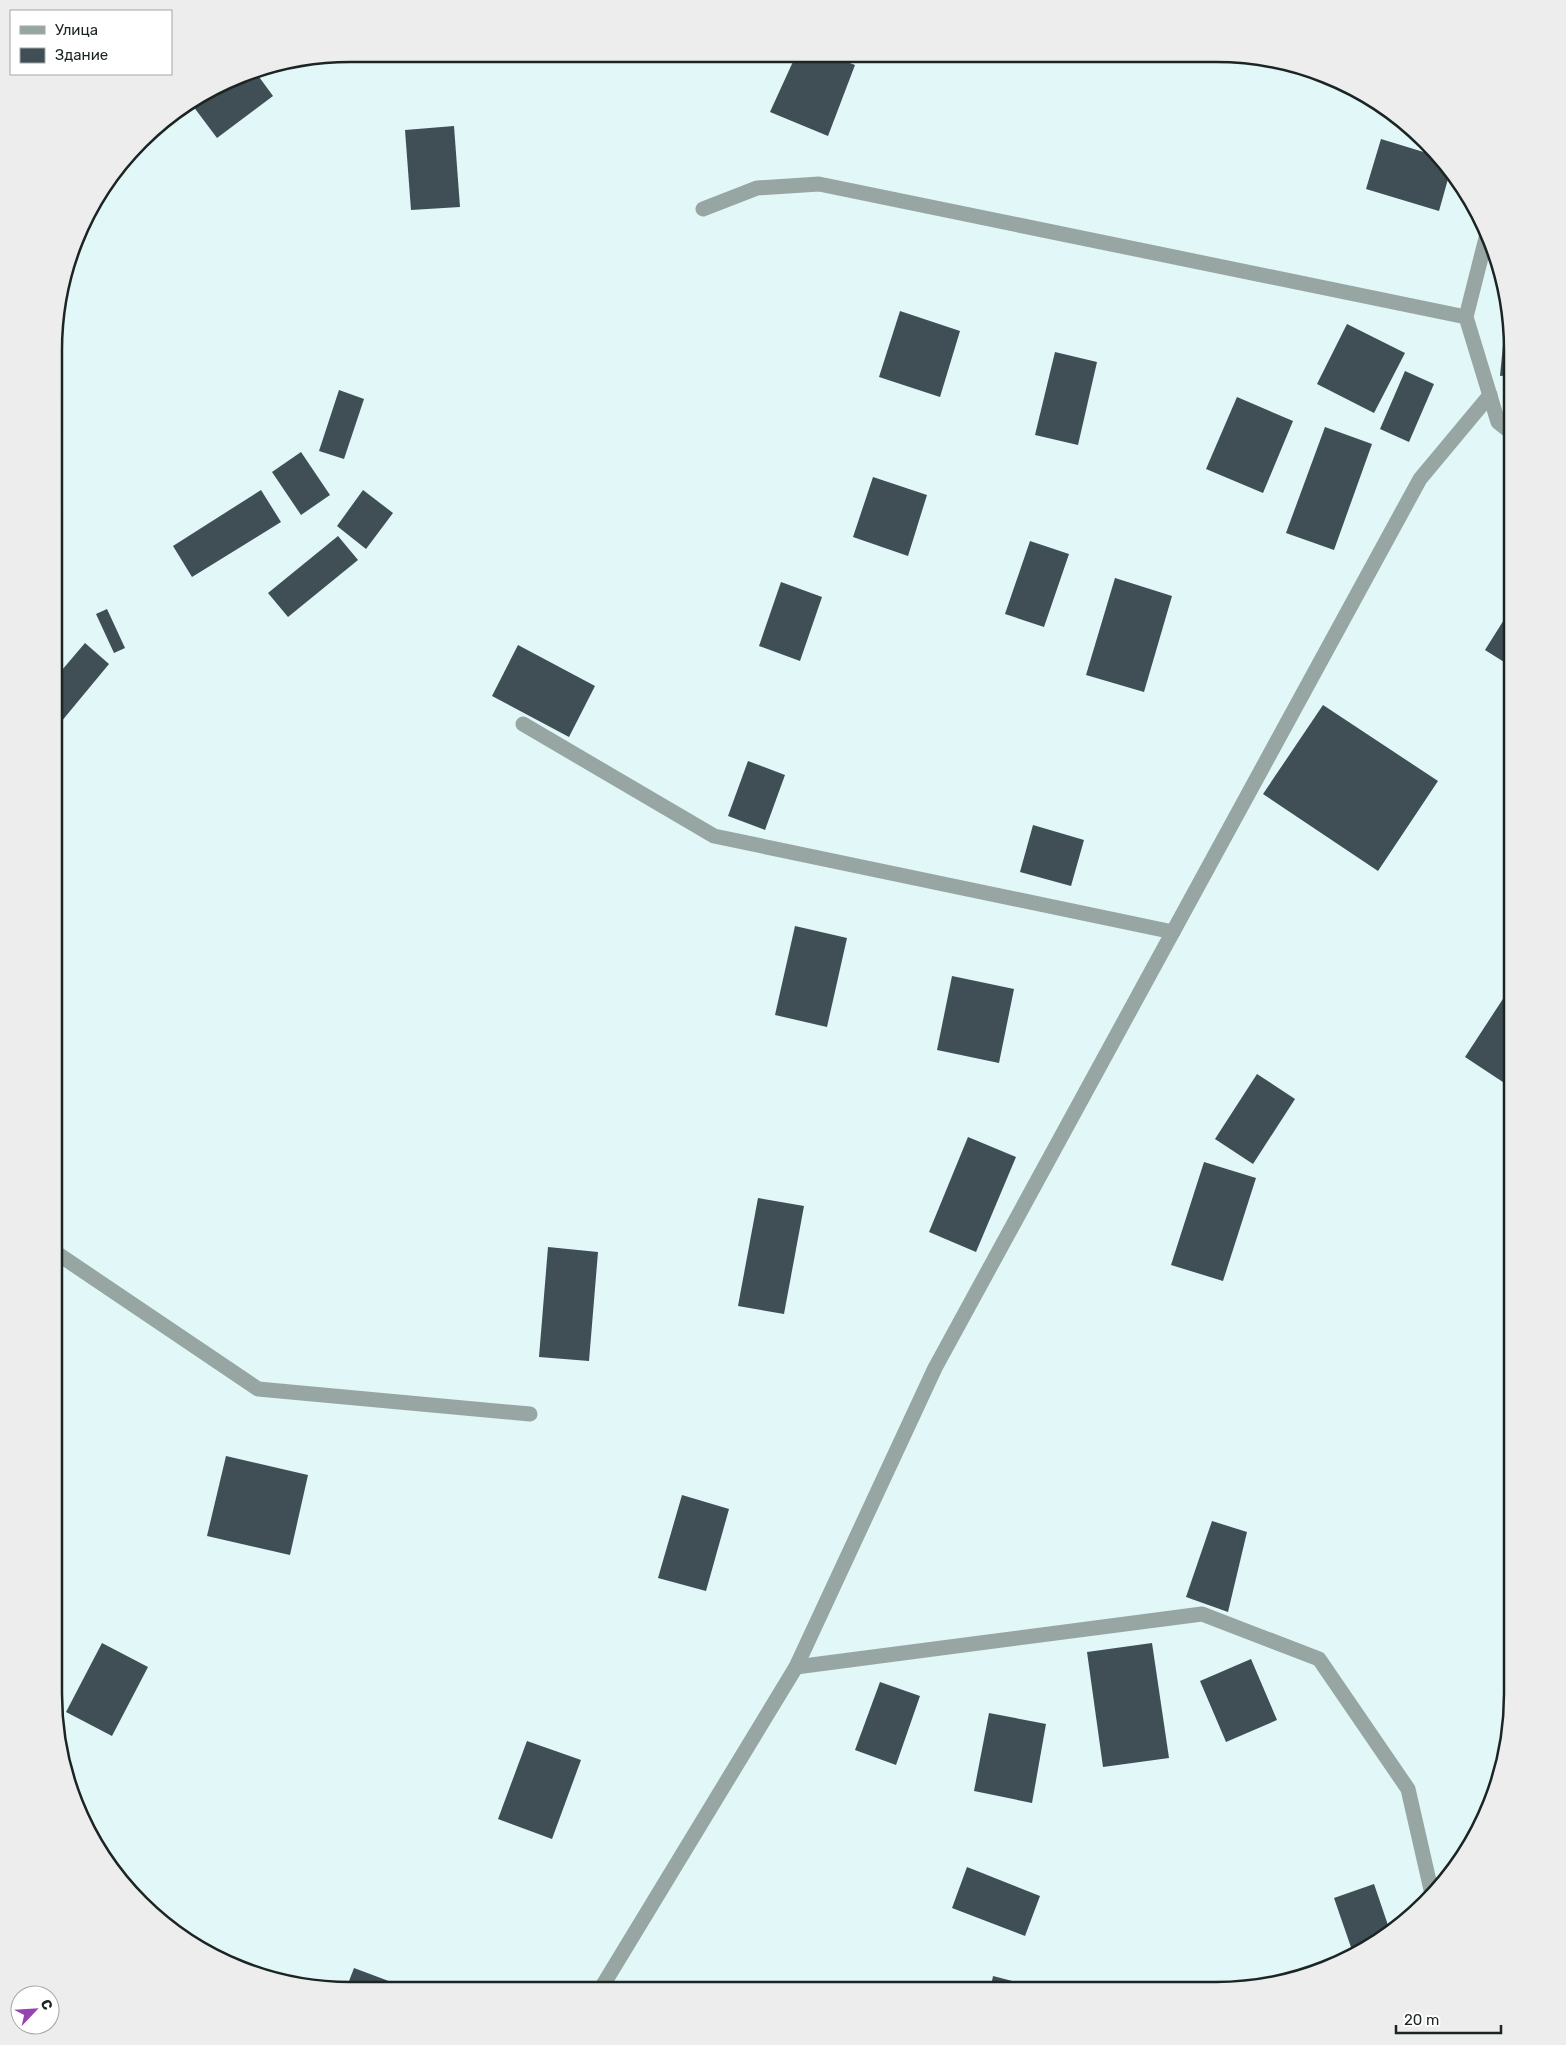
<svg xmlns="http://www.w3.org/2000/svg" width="1566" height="2045" font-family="Rubik,sans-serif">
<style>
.building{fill:#3f4f55}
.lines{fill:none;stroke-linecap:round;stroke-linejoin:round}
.minor{stroke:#97a6a2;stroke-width:15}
.rim{fill:none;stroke:#1c2424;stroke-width:2.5}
</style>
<rect width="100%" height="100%" fill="#e2f7f8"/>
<g class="building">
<polygon points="796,55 829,55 855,65 828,136 770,112"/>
<polygon points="254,70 273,96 217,138 193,106"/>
<polygon points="454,126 460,207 411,210 405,130"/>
<polygon points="1381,139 1440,157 1450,172 1439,211 1366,189"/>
<polygon points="900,311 960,331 940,397 879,377"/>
<polygon points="1506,312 1512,350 1512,375 1500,376"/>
<polygon points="1347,324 1405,353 1374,413 1317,384"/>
<polygon points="1055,352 1097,362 1078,445 1035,435"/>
<polygon points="1405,371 1434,384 1409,442 1380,429"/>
<polygon points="339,390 364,399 344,459 319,451"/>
<polygon points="1237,397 1293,421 1263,493 1206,469"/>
<polygon points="1325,427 1372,444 1334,550 1286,533"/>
<polygon points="301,452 330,495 301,515 272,472"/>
<polygon points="873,477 927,495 908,556 853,537"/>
<polygon points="261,490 281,522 192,577 173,546"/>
<polygon points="363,490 393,513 366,549 337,526"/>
<polygon points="338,536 358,560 288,617 268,593"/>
<polygon points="1030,541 1069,554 1044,627 1005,614"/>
<polygon points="1115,578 1172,596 1144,692 1086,675"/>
<polygon points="781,582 822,597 800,661 759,646"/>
<polygon points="1512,607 1512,667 1485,650"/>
<polygon points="107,609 125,648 114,653 96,614"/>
<polygon points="85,643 109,664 56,728 56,677"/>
<polygon points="518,645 595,686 569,737 492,696"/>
<polygon points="1323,705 1438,781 1378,871 1263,794"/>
<polygon points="748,761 785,775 765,830 728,816"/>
<polygon points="1033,825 1084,840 1071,886 1020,872"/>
<polygon points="795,926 847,938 827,1027 775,1015"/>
<polygon points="952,976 1014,989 999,1063 937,1050"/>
<polygon points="1512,985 1512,1088 1465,1057"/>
<polygon points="1257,1074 1295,1099 1253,1164 1215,1139"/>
<polygon points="968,1137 1016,1157 976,1252 929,1232"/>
<polygon points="1204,1162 1256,1178 1223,1281 1171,1265"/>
<polygon points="758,1198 804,1206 784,1314 738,1306"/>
<polygon points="548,1247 598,1252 589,1361 539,1357"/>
<polygon points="54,1339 61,1343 54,1355"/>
<polygon points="226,1456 308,1475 290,1555 207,1536"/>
<polygon points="682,1495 729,1509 706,1591 658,1578"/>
<polygon points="1212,1521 1247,1532 1228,1612 1186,1597"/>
<polygon points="102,1643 148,1667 112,1736 66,1712"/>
<polygon points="1152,1643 1169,1758 1103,1767 1087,1652"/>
<polygon points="1251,1659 1277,1720 1226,1742 1200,1681"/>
<polygon points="880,1682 920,1696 896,1765 855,1750"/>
<polygon points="989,1713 1046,1724 1032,1803 974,1791"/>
<polygon points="527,1741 581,1760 552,1839 498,1819"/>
<polygon points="967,1867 1040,1896 1025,1936 952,1908"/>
<polygon points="1374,1884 1390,1931 1354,1956 1334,1898"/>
<polygon points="218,1956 267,1971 265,1978 255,1975"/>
<polygon points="354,1968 402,1986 401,1989 346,1989"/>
<polygon points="993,1976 1039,1988 1038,1991 990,1991"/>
</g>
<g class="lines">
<g class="minor">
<polyline points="703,209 757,188 819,184 1466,317"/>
<polyline points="1487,234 1466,317 1498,422 1512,433"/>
<polyline points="523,724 714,836 1173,932"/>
<polyline points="55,1252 258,1389 530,1414"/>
<polyline points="796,1667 1202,1614 1319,1659 1408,1789 1432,1894"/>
<polyline points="600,1990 796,1667 935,1368 1420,479 1490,395"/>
</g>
</g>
<path d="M0 0H1566V2045H0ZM350 62H1216A288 288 0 0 1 1504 350V1694A288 288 0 0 1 1216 1982H350A288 288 0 0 1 62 1694V350A288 288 0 0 1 350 62Z" fill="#ededed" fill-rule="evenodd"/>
<path class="rim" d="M350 62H1216A288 288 0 0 1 1504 350V1694A288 288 0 0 1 1216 1982H350A288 288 0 0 1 62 1694V350A288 288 0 0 1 350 62Z"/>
<rect x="10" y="10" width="162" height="65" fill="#ffffff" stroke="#a4a7a7"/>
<rect x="20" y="26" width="25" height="8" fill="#97a6a2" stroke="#a4a7a7"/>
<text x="55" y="35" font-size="15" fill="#1c2424">Улица</text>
<rect x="20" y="48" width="25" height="15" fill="#3f4f55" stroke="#a4a7a7"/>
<text x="55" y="60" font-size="15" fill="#1c2424">Здание</text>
<g transform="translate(35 2010) rotate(65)"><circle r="24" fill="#ffffff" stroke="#a4a7a7"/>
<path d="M0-4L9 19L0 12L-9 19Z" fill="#9644b3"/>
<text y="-8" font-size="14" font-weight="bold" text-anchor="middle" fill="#1c2424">С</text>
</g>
<path d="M1396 2025v8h105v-8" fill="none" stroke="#1c2424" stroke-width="2.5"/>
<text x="1404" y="2025" font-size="15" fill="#1c2424" stroke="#ffffff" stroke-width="4" paint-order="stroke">20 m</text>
</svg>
